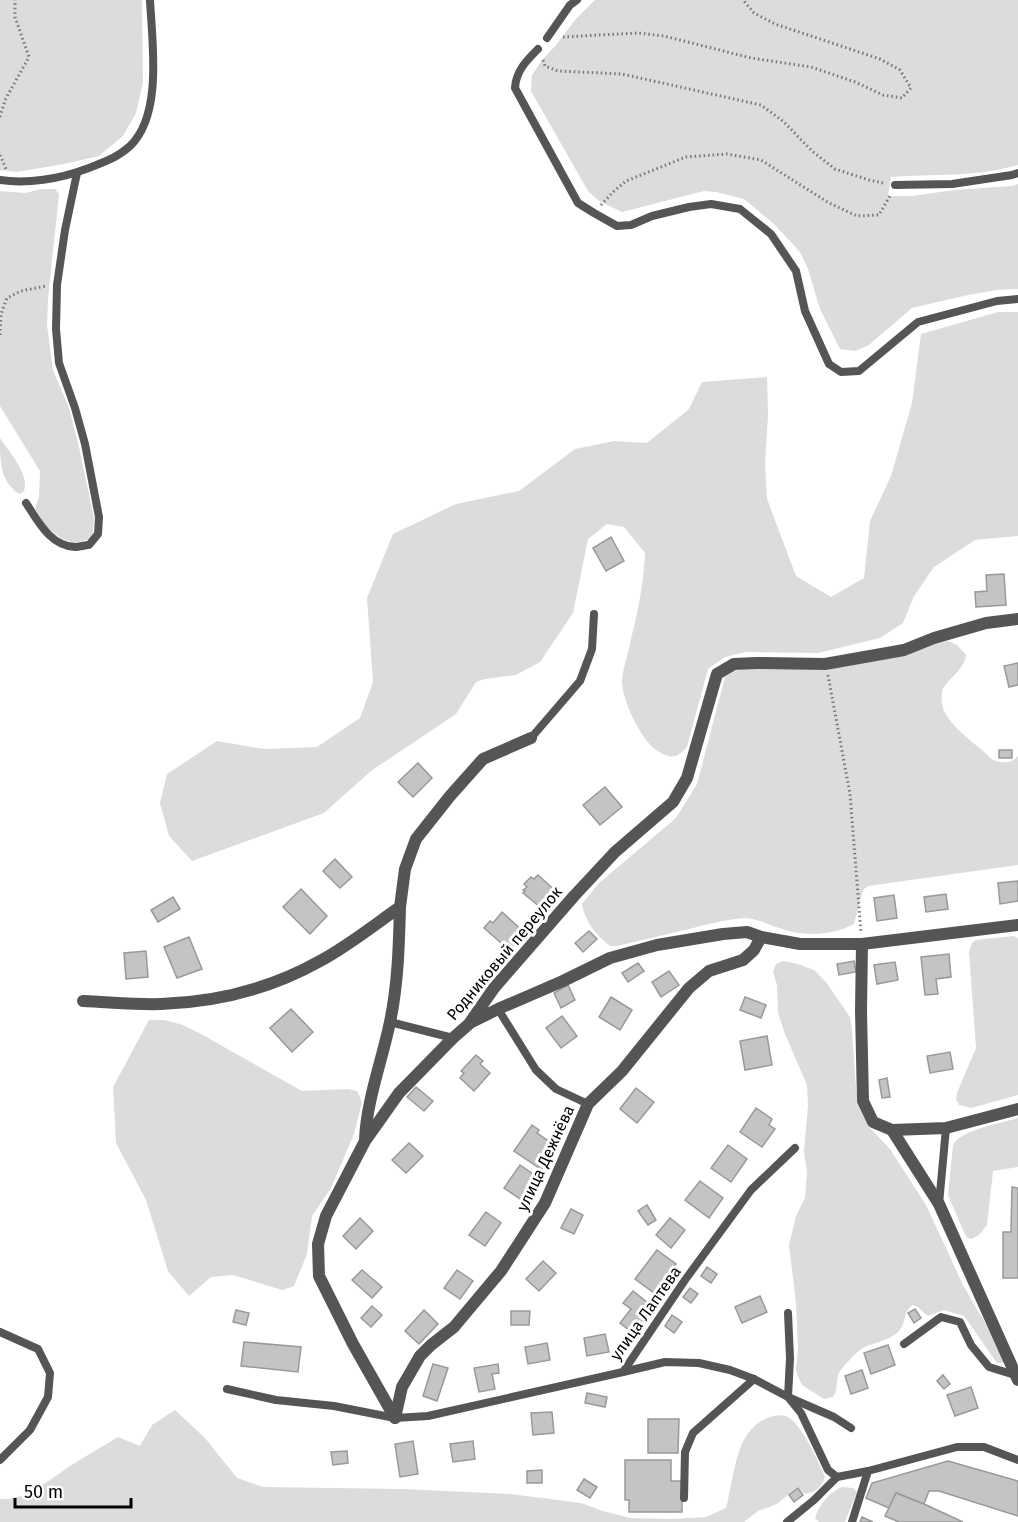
<svg xmlns="http://www.w3.org/2000/svg" width="1018" height="1522" font-family="'Fira Sans',sans-serif">
<style>
.green{fill:#dcdcdc}
.building{fill:#c4c4c4;stroke:#999;stroke-width:1.5}
.lines{fill:none;stroke-linecap:round;stroke-linejoin:round}
.path{stroke:#777;stroke-width:3;stroke-dasharray:1.5 3;stroke-linecap:butt}
.lane{stroke:#555;stroke-width:8}
.street{stroke:#555;stroke-width:12}
.labels{text-anchor:middle;stroke-width:6;stroke-linejoin:round;paint-order:stroke}
.street-label{font-size:16px;fill:#000;stroke:#fff}
</style>
<rect width="100%" height="100%" fill="#fff"/>
<g class="green">
<polygon points="0,0 142,0 143,82 136,113 123,136 99,156 64,164 17,172 0,170"/>
<path d="M595,0H1018V165C977,177 934,174 891,177L888,196H912L954,190L1012,186L1018,184V289L997,290L968,295L912,308L869,345L855,351L840,349L820,309L808,269L800,252L774,224L744,199L716,192L704,191L622,212L599,201L588,191L531,91L532,75L542,60L556,45L575,20Z"/>
<polygon points="41,189 55,189 59,194 48,299 47,325 53,370 69,408 79,447 94,518 93,534 87,540 74,543 62,539 47,528 35,508 39,497 40,471 0,406 0,191 25,193"/>
<path d="M998,312H1018V536L975,540L934,567L914,596L903,623L880,638L818,653L746,652L725,657L708,669L687,747C677,758 672,759 659,752C642,743 621,699 622,680C623,667 629,652 631,639C638,611 644,582 645,553L624,527L607,524L588,539L573,613L540,662L516,675L485,679L476,682L456,714L371,771L324,813L192,861L169,836L160,803L167,774L217,741L264,749L317,747L360,718L373,682L367,598L393,534L456,504L519,491L575,449L614,441L647,443L689,409L702,382L767,377L768,416L765,463L767,499L796,576L831,597L864,578L870,521L891,476L912,403L921,334Z"/>
<path d="M0,438C9,452 30,474 24,491L19,494C0,481 0,462 0,438Z"/>
<path d="M949,641L957,645L966,655C964,672 943,681 942,693C941,698 942,706 944,711C952,727 969,739 983,751C986,753 989,758 993,760C1001,764 1013,763 1018,756V865L868,886L863,890L854,924C832,936 803,937 779,928C767,924 756,918 743,918C724,920 704,925 685,930C662,935 640,941 617,946H610C596,935 585,922 582,904L599,883L676,818L697,784L725,677L735,671L756,667L826,670L907,655L936,643Z"/>
<polygon points="1013,936 1018,938 1018,1095 971,1108 959,1105 956,1099 957,1093 976,1048 969,952 972,943 976,940"/>
<path d="M783,961L798,964L814,970L826,982L850,1017L852,1030L857,1103L869,1127L890,1149L926,1205L963,1285L1003,1354L1004,1360L1003,1363H997L964,1316L944,1310L928,1316C922,1312 920,1307 913,1305C902,1312 907,1324 898,1332C888,1342 871,1342 860,1350C855,1354 840,1369 838,1375C836,1383 838,1390 833,1397L824,1399L802,1385L797,1374L796,1369L798,1348L796,1303L789,1245L796,1216L805,1198L807,1173L804,1151L808,1106L807,1085L785,1034L778,1013L777,985L773,972L776,964Z"/>
<polygon points="149,1020 164,1020 183,1025 201,1034 302,1091 348,1089 357,1091 362,1102 354,1134 331,1188 312,1216 307,1254 294,1286 282,1290 233,1275 211,1277 189,1296 168,1271 146,1200 116,1143 113,1087"/>
<path d="M1018,1118V1167L993,1171L987,1225L979,1235L971,1239L966,1237L948,1195L953,1145C960,1130 1002,1123 1018,1118Z"/>
<path d="M175,1410L205,1438L237,1478L263,1487L403,1489L511,1494L581,1503L603,1511L630,1518L671,1519L706,1517L726,1508C731,1489 733,1467 740,1449C744,1437 752,1426 763,1420C769,1417 777,1414 785,1416C800,1419 819,1463 825,1477C822,1487 816,1492 805,1494L798,1487L796,1488L777,1504L758,1511L744,1522H0V1499C29,1501 54,1475 78,1461C91,1453 105,1445 118,1437L140,1446L152,1425Z"/>
<path d="M842,1487L853,1488L857,1492L845,1522H819L815,1518C819,1505 829,1492 842,1487Z"/>
</g>
<g class="building">
<polygon points="611,537 624,561 606,571 593,548"/>
<polygon points="1004,574 1006,605 976,607 975,592 987,591 986,575"/>
<polygon points="1018,663 1018,685 1009,687 1004,666"/>
<rect x="999" y="750" width="13" height="8"/>
<polygon points="418,763 432,778 413,797 398,782"/>
<polygon points="605,787 622,807 600,825 583,805"/>
<polygon points="335,859 352,877 340,888 323,871"/>
<polygon points="538,875 560,895 545,911 523,893 525,891 523,890 527,887 524,884 531,877 534,879"/>
<polygon points="1018,881 1018,901 1000,904 998,883"/>
<polygon points="301,889 327,916 310,934 283,907"/>
<polygon points="946,894 948,909 926,912 924,897"/>
<polygon points="894,895 897,918 877,921 874,898"/>
<polygon points="173,897 180,909 158,922 151,910"/>
<polygon points="502,912 525,933 509,950 484,928 490,921 493,923"/>
<polygon points="589,931 597,939 583,952 575,943"/>
<polygon points="189,937 202,969 177,978 164,947"/>
<polygon points="146,951 148,977 126,979 124,953"/>
<polygon points="949,954 951,977 936,979 938,994 925,995 921,957"/>
<polygon points="854,961 856,972 839,975 837,964"/>
<polygon points="895,962 898,980 877,984 874,965"/>
<polygon points="638,963 644,971 628,982 622,973"/>
<polygon points="669,971 679,985 661,997 652,982"/>
<polygon points="568,985 575,1000 561,1008 554,993"/>
<polygon points="611,997 632,1010 620,1030 599,1017"/>
<polygon points="745,997 766,1005 761,1018 740,1010"/>
<polygon points="291,1009 313,1032 292,1052 270,1028"/>
<polygon points="562,1016 577,1036 561,1048 546,1028"/>
<polygon points="767,1036 772,1065 745,1070 740,1041"/>
<polygon points="950,1052 953,1069 930,1073 927,1056"/>
<polygon points="476,1055 483,1061 480,1064 490,1073 474,1091 460,1078 464,1073 461,1071"/>
<polygon points="887,1078 890,1097 882,1098 879,1080"/>
<polygon points="416,1087 433,1101 424,1111 407,1097"/>
<polygon points="636,1088 654,1102 637,1123 620,1109"/>
<polygon points="756,1108 772,1119 769,1125 775,1129 762,1147 740,1132"/>
<polygon points="532,1125 539,1130 537,1133 550,1142 541,1156 548,1160 542,1170 514,1151"/>
<polygon points="409,1143 423,1156 406,1173 392,1160"/>
<polygon points="728,1145 747,1159 731,1182 711,1168"/>
<polygon points="520,1165 536,1176 520,1199 504,1188"/>
<polygon points="700,1181 723,1198 709,1218 685,1200"/>
<polygon points="1012,1187 1018,1188 1018,1278 1003,1278 1003,1232 1011,1232"/>
<polygon points="647,1205 656,1220 648,1225 638,1211"/>
<polygon points="571,1209 583,1215 574,1234 561,1228"/>
<polygon points="486,1212 501,1223 485,1246 469,1235"/>
<polygon points="360,1218 373,1231 356,1249 343,1236"/>
<polygon points="670,1218 685,1230 671,1248 656,1235"/>
<polygon points="657,1250 676,1264 654,1293 635,1279"/>
<polygon points="543,1261 556,1273 539,1291 526,1279"/>
<polygon points="707,1267 717,1274 711,1283 701,1276"/>
<polygon points="362,1270 382,1287 372,1298 352,1280"/>
<polygon points="457,1270 473,1281 460,1299 444,1288"/>
<polygon points="690,1288 698,1294 691,1303 683,1297"/>
<polygon points="633,1291 653,1307 633,1333 620,1323 631,1309 623,1303"/>
<polygon points="760,1296 767,1312 742,1323 735,1307"/>
<polygon points="372,1306 382,1315 371,1327 361,1318"/>
<polygon points="915,1309 921,1318 914,1323 908,1313"/>
<polygon points="236,1310 249,1313 246,1325 233,1322"/>
<polygon points="424,1310 438,1324 419,1344 405,1331"/>
<polygon points="511,1311 530,1311 529,1325 511,1325"/>
<polygon points="672,1315 682,1322 674,1333 665,1326"/>
<polygon points="605,1334 609,1352 587,1356 584,1338"/>
<polygon points="244,1342 301,1347 298,1372 241,1366"/>
<polygon points="547,1343 550,1360 528,1364 525,1347"/>
<polygon points="888,1345 895,1365 871,1374 864,1353"/>
<polygon points="433,1364 448,1368 437,1401 423,1396"/>
<polygon points="498,1364 499,1373 492,1374 495,1389 479,1392 474,1368"/>
<polygon points="862,1370 868,1388 851,1394 845,1376"/>
<polygon points="943,1375 950,1384 944,1389 937,1381"/>
<polygon points="971,1387 978,1408 955,1416 947,1395"/>
<polygon points="587,1393 607,1397 605,1407 585,1403"/>
<polygon points="552,1412 554,1433 533,1435 531,1413"/>
<polygon points="648,1419 679,1419 678,1453 648,1453"/>
<polygon points="413,1441 418,1474 400,1477 395,1444"/>
<polygon points="473,1441 475,1459 453,1462 450,1444"/>
<polygon points="347,1451 348,1463 333,1465 331,1452"/>
<polygon points="625,1460 671,1460 671,1481 682,1481 682,1512 629,1512 629,1500 625,1500"/>
<polygon points="948,1461 1018,1481 1018,1516 939,1491 929,1491 924,1504 896,1493 889,1508 866,1498 872,1483"/>
<polygon points="542,1470 542,1483 527,1483 527,1471"/>
<polygon points="584,1479 597,1487 590,1498 577,1490"/>
<polygon points="798,1488 803,1495 794,1502 789,1495"/>
<polygon points="896,1493 924,1504 963,1522 899,1522 885,1516"/>
<polygon points="862,1517 873,1522 860,1522"/>
</g>
<g class="lines">
<g class="path">
<polyline points="563,37 638,33 664,36 751,58 811,67 855,82 883,95 902,98 911,88 900,70 880,59 775,24 754,13 743,0"/>
<polyline points="543,60 545,66 558,71 622,74 761,105 784,122 812,151 835,169 869,180 883,183"/>
<polyline points="0,117 5,100 29,57 15,17 15,0"/>
<polyline points="0,155 6,169"/>
<polyline points="601,205 613,192 626,181 686,157 727,154 761,160 829,203 857,216 879,215 891,194"/>
<polyline points="0,335 1,314 7,298 21,291 46,286"/>
<polyline points="828,675 850,794 861,933"/>
</g>
<g class="lane">
<polyline points="547,38 570,5 577,0"/>
<path d="M538,49C526,61 516,71 515,88L578,203L594,213L617,226L631,225L652,216L689,207L711,204L740,209L771,234L796,271L805,311L829,364L841,372L859,371L918,322L997,301L1018,299"/>
<path d="M0,180C27,184 60,179 86,169C102,163 117,158 130,146C163,115 152,41 150,0"/>
<polyline points="895,185 952,184 1012,175 1018,173"/>
<path d="M26,503C38,521 50,546 75,547C79,547 85,545 89,545L98,534L99,517L85,444L75,408L59,363L56,329L57,285L65,230L77,173"/>
<polyline points="531,738 580,681 592,649 594,614"/>
<polyline points="498,1009 536,1070 556,1089 588,1104"/>
<polyline points="390,1022 453,1038"/>
<polyline points="939,1204 946,1128"/>
<polyline points="788,1313 790,1358 788,1397 834,1417 851,1428"/>
<polyline points="0,1332 38,1349 50,1373 48,1397 30,1430 0,1460"/>
<polyline points="904,1344 941,1317 960,1322 971,1345 989,1367 1018,1376"/>
<polyline points="623,1372 665,1362 699,1363 730,1370 754,1379 788,1397 801,1413 828,1470 837,1477 868,1471 957,1447 984,1447 1018,1460"/>
<polyline points="227,1389 276,1400 334,1406 395,1418 428,1416 623,1372 685,1280 751,1190 795,1148"/>
<polyline points="684,1498 685,1452 693,1433 754,1379"/>
<polyline points="787,1522 814,1500 837,1477"/>
<polyline points="852,1522 868,1471"/>
</g>
<g class="street">
<polyline points="862,944 861,1011 863,1101 873,1122 892,1130 939,1204 1018,1380"/>
<path d="M83,1001C109,1002 136,1005 161,1004C217,1002 272,988 320,961C348,946 374,925 400,907L405,869L416,839L450,796L483,759L531,738"/>
<polyline points="472,1022 498,1009 563,981 610,958 657,945 723,934 747,932 761,937"/>
<polyline points="892,1130 946,1128 1018,1109"/>
<path d="M365,1139C367,1099 382,1061 390,1022C398,984 399,945 400,907"/>
<polyline points="395,1418 353,1344 319,1276 318,1244 326,1216 365,1141 399,1093 453,1038 469,1024 494,988 574,896 615,852 673,802 687,778 717,674 734,664 756,663 825,664 904,650 934,638 986,623 1018,619"/>
<polyline points="395,1418 402,1387 420,1356 431,1345 454,1327 501,1271 545,1203 588,1104 622,1071 689,988 709,971 743,960 754,950 761,937 800,944 862,944 1018,925"/>
</g>
</g>
<g class="labels">
<g class="street-label">
<text transform="translate(504 953) rotate(-50)" y="6">Родниковый переулок</text>
<text transform="translate(545 1158) rotate(-65)" y="6">улица Дежнёва</text>
<text transform="translate(645 1313) rotate(-55)" y="6">улица Лаптева</text>
</g>
</g>
<path d="M15 1498v9h116v-9" fill="none" stroke="#000000" stroke-width="3"/>
<text x="24" y="1498" font-size="18" fill="#000000" stroke="#ffffff" stroke-width="4.5" paint-order="stroke">50 m</text>
</svg>
